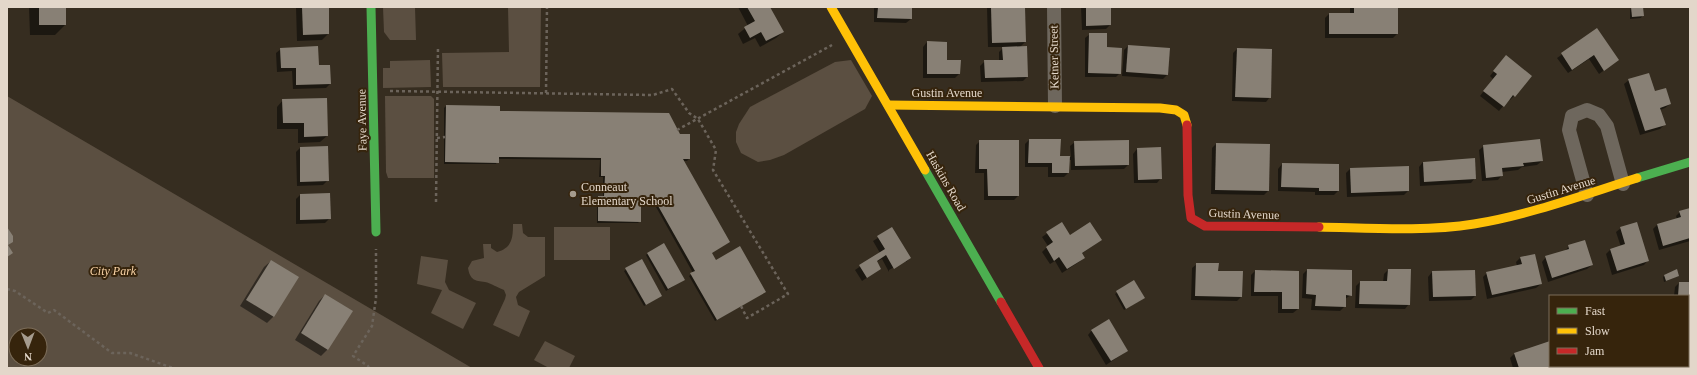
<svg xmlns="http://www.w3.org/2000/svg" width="1697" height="375" font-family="Georgia,serif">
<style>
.green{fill:#5b4f41;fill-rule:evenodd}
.shadow{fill:#0007}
.building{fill:#888075}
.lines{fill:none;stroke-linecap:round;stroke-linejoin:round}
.path{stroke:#6c645b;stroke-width:2.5;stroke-dasharray:3 3;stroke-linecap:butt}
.street{stroke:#6e675d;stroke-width:14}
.fast{stroke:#4caf50;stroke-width:9}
.slow{stroke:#ffc107;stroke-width:9}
.jam{stroke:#c62828;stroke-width:9}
.poi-dot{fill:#a69c8e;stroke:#36240c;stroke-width:1.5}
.labels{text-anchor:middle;stroke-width:4;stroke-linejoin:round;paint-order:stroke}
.street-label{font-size:12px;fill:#e3d7ca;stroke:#36240c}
.poi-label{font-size:12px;fill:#e3d7ca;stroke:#36240c;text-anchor:start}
.park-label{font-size:12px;font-style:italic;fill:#fad4a7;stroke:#36240c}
</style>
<rect width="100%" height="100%" fill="#362d20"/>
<g class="green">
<polygon points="383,7 415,7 416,40 390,40 384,32"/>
<polygon points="508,7 541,7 540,87 443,87 442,53 509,52"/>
<polygon points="430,60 431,87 383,88 383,68 390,68 390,61"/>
<polygon points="851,60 872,96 865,109 784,155 770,160 758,162 741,153 736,142 736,132 739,124 750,107 835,62"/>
<path d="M7,96L472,368H7ZM16,335H40V359H16Z"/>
<polygon points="385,96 431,96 434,99 434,178 388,178 386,172"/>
<path d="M513,224H522L523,233L528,237H545V276L519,292L516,297L518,305L530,311L519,337L493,325L505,299L506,295L504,290C498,288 491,283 485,282C475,281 470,280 468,268L472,261L484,258L483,244H491V248L497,252C512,248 513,238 513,224Z"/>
<rect x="554" y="227" width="56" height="33"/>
<polygon points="421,256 448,260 445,282 449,290 476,303 463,329 431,313 442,290 417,284"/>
<polygon points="545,341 575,356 569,368 549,368 534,360"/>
</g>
<g class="shadow">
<polygon points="29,7 65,7 65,25 55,35 30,35"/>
<polygon points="296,7 328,7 328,34 322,40 297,41"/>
<polygon points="738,7 769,7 783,32 776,38 760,47 755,38 743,44 738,34 748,26"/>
<polygon points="874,7 911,7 911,19 906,23 874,22"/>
<polygon points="987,7 1024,7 1025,42 1019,48 1027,77 1023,81 981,82 980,66 985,61 999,61 999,52 1004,47 988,47"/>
<polygon points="1081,7 1110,7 1110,25 1106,29 1082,30"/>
<polygon points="1350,7 1397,7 1397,34 1393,38 1325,38 1325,18 1329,14 1350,14"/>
<polygon points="1631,8 1642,16 1641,18 1630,19 1630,10"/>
<polygon points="1597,30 1618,60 1599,74 1589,59 1568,73 1557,58"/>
<polygon points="1090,34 1106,48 1121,72 1116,77 1085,77 1085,38"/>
<polygon points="927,42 959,74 955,78 923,78 923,47"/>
<polygon points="1128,46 1167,75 1163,79 1122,76 1124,50"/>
<polygon points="281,49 318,66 330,84 326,88 293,89 292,71 277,72 276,53"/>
<polygon points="1237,49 1270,97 1266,102 1232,101 1233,53"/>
<polygon points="1502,61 1514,96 1510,100 1509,99 1499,111 1480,96 1493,79 1490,76"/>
<polygon points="1629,80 1654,92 1670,104 1665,108 1660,110 1665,124 1660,129 1640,135 1624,84"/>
<polygon points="326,99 327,136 320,142 298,143 298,129 277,129 277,107 283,100"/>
<polygon points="446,106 499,112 689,159 687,161 682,161 729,242 711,253 716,261 763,293 715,321 689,276 693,273 651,198 640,204 640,221 638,223 597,223 597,199 599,197 603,197 603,177 599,177 600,160 498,159 496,164 444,164 444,108"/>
<polygon points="1029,140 1059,157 1071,157 1070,146 1075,142 1128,165 1124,169 1071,170 1071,160 1069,160 1068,173 1064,177 1048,177 1048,167 1025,167 1025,144"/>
<polygon points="980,141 1018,196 1014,200 984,200 984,173 975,173 976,145"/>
<polygon points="1216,144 1268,191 1264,195 1211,194 1212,148"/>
<polygon points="1484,146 1542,161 1537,165 1522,167 1518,170 1502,172 1502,175 1498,180 1482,181 1479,150"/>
<polygon points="300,148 328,180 323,185 297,186 296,152"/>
<polygon points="1137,149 1161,178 1157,183 1134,183 1133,154"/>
<polygon points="1423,162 1475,178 1471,183 1420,186 1419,167"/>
<polygon points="1282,164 1338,191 1334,195 1315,195 1315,192 1278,191 1278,169"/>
<polygon points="1350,169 1408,191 1404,195 1347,197 1346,173"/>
<polygon points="300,195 330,218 325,223 296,224 296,199"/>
<polygon points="1690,209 1690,241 1659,250 1653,229 1657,225 1677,219 1676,216 1680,212"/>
<polygon points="1062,223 1070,236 1101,240 1081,254 1084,258 1079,262 1062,273 1055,261 1050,264 1042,252 1048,246 1042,237"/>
<polygon points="1621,228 1648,260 1644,265 1612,275 1606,254 1610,250 1621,247 1616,232"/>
<polygon points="892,229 910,258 906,262 906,260 889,270 889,272 882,259 876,262 880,269 862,281 855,270 880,253 873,241"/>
<polygon points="1569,246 1592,265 1587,269 1548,282 1542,262 1546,257 1565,251"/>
<polygon points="648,253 683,280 666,291 646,255"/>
<polygon points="1520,258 1541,284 1536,288 1487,299 1483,277 1487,273 1517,266 1516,262"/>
<polygon points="641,260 659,297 644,306 624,271"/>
<polygon points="271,261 274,316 267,323 240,306 264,267"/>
<polygon points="1197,264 1241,297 1237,301 1191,300 1192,268"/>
<polygon points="1307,270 1351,295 1345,299 1345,306 1340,311 1311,310 1312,299 1302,298 1303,274"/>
<polygon points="1388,270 1410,270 1409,304 1405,309 1355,308 1356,286 1360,282 1383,282 1384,274"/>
<polygon points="1255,271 1298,272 1298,309 1293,313 1278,313 1278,296 1251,296 1251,275"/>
<polygon points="1432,272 1475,296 1471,300 1429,301 1428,277"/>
<polygon points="1665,275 1678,276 1664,282 1663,277"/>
<polygon points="1134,282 1144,298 1124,310 1115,294"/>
<polygon points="1679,283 1690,283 1690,329 1688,329 1688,296 1674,296 1675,287"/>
<polygon points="325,295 328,349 321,356 295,340 319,301"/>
<polygon points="1092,330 1127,351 1106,365 1088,335"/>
<polygon points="1550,342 1550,366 1562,366 1560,368 1513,368 1510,358 1514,354"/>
<polygon points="1567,366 1607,366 1601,368 1568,368"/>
</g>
<g class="building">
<rect x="39" y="7" width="27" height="18"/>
<polygon points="302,7 329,7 329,34 303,35"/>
<polygon points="747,7 770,7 784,32 766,41 761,32 750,38 744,27 755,21"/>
<polygon points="878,7 912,7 912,19 877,18"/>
<polygon points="991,7 1025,7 1026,42 992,43"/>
<polygon points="1086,7 1111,7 1111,25 1086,26"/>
<polygon points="1354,7 1398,7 1398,34 1329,34 1329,13 1354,13"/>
<polygon points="1631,7 1643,7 1644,16 1632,17"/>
<polygon points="1597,28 1619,60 1604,71 1594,55 1572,70 1561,53"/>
<polygon points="1089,33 1107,33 1107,47 1122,48 1121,74 1088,73"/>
<polygon points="927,41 947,42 947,60 961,60 960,74 927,74"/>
<polygon points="1128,45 1170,48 1168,75 1126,72"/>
<polygon points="318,46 319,65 330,65 331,84 296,85 296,68 281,68 280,48"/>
<polygon points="1027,46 1028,77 985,78 984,60 1003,60 1002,47"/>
<polygon points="1237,48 1272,49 1271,98 1235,97"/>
<polygon points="1506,55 1532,76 1515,97 1513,95 1504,107 1483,91 1497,74 1493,71"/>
<polygon points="1649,73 1655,91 1666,88 1671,104 1660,108 1666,125 1645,131 1628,79"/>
<polygon points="327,98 328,136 304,137 304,123 283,123 282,99"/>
<polygon points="446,105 500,106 500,111 669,113 680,134 690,134 690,159 683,159 730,242 712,253 716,260 740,246 766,292 717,320 690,273 695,271 653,197 641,203 641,222 598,221 598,196 604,196 605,176 601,176 601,158 499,157 499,163 445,162"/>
<polygon points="1029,139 1061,139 1060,156 1070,156 1069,173 1052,173 1052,163 1028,163"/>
<polygon points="1540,139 1543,161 1523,163 1524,166 1502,168 1503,176 1486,178 1483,145"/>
<polygon points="979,140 1019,140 1019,196 988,196 987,169 979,169"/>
<polygon points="1129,140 1129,165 1075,166 1074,141"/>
<polygon points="1216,143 1270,144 1269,191 1215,190"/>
<polygon points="328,146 329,181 300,182 300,147"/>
<polygon points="1161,147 1162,179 1138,180 1137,148"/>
<polygon points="1475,158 1476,179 1424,182 1423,162"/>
<polygon points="1282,163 1339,164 1339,191 1319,191 1319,188 1281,187"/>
<polygon points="1409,166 1409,191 1351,193 1350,168"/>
<polygon points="330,193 331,219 300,220 300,194"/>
<polygon points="1690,208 1690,238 1663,246 1657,224 1681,217 1679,211"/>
<polygon points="1062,222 1070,235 1090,222 1102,240 1082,253 1085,258 1067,269 1059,257 1054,261 1046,247 1053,242 1046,232"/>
<polygon points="1637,222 1649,261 1617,271 1610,249 1625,244 1620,227"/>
<polygon points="7,227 13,236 13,242 8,245 13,253 7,257"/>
<polygon points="892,227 911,258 894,269 886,255 877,261 881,269 867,278 859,265 885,249 877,236"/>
<polygon points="1585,240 1593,265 1552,278 1545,256 1569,249 1568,245"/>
<polygon points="664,243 685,280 668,289 647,253"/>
<polygon points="1535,254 1542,284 1492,295 1486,272 1522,264 1520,257"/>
<polygon points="642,259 662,296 646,305 625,268"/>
<polygon points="271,260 299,277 274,317 246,300"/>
<polygon points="1196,263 1219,263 1218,271 1243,271 1242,297 1195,296"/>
<polygon points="1307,269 1352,270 1352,296 1346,295 1346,307 1315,306 1316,295 1306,294"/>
<polygon points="1388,269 1411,269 1410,305 1359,304 1360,281 1387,281"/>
<polygon points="1677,269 1679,276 1666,281 1664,275"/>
<polygon points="1255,270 1299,271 1299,309 1282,309 1282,292 1254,292"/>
<polygon points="1475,270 1476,296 1433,297 1432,271"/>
<polygon points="1134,280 1145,298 1126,309 1116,291"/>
<polygon points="1679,282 1690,282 1690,324 1688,324 1688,296 1678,296"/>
<polygon points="325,294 353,311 328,350 301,333"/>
<polygon points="1109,319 1128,351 1111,361 1091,330"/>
<polygon points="1550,341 1550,366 1564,366 1559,368 1519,368 1514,353"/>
<polygon points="1573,366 1601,366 1602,368 1574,368"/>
</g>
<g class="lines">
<g class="path">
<polyline points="390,91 653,95 672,89 689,113 698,119 716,150 713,170 788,294 747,318 741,306"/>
<polyline points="546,93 547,7"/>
<polyline points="677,130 832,45"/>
<polyline points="437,138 445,137"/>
<polyline points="436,202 438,46"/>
<polyline points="7,289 15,291 48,313 54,310 112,353 130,353 173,368"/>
<polyline points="369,368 368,366 353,356 372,326 376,298 376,249"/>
</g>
<g class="street">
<polyline points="1054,7 1055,106"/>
<polyline points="1587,195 1569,130 1572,116 1587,110 1599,115 1607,126 1623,184"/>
</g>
<g class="fast">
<polyline points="371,7 376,232"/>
<polyline points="925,170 1001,302"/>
<polyline points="1637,178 1690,162"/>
</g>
<g class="slow">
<polyline points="831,7 925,170"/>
<polyline points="888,105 1160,108 1176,110 1184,115 1187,125"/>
<path d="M1319,227C1370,228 1423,232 1474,224C1529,215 1583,195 1637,178"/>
</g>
<g class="jam">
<polyline points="1187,125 1188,195 1191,218 1205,226 1319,227"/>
<polyline points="1001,302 1039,368"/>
</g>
</g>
<circle class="poi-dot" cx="573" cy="194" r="4"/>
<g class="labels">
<g class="street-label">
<text transform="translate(1054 57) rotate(-91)" y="4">Ketner Street</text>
<text x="947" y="97">Gustin Avenue</text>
<text transform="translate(362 120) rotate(-91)" y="4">Faye Avenue</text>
<text transform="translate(946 181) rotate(60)" y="4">Haskins Road</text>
<text transform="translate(1561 190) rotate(-17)" y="4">Gustin Avenue</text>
<text transform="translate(1244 214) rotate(2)" y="4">Gustin Avenue</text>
</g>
<g class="poi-label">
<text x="581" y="191">Conneaut<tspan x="581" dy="14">Elementary School</tspan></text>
</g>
<g class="park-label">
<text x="113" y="275">City Park</text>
</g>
</g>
<rect width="1697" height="375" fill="none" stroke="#e3d7ca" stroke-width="16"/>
<rect x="1549" y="295" width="140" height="72" fill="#36240c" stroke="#7b6c58"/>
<rect x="1557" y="308" width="20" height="6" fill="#4caf50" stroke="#7b6c58"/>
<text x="1585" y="315" font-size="12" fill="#e3d7ca">Fast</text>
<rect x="1557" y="328" width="20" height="6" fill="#ffc107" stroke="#7b6c58"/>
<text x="1585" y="335" font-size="12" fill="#e3d7ca">Slow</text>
<rect x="1557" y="348" width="20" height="6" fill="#c62828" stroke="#7b6c58"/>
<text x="1585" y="355" font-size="12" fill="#e3d7ca">Jam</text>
<g transform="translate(28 347) rotate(179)"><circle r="19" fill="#36240c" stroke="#7b6c58"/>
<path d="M0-3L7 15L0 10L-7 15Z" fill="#a69c8e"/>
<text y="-6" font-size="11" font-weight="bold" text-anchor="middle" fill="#e3d7ca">N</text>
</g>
</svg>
